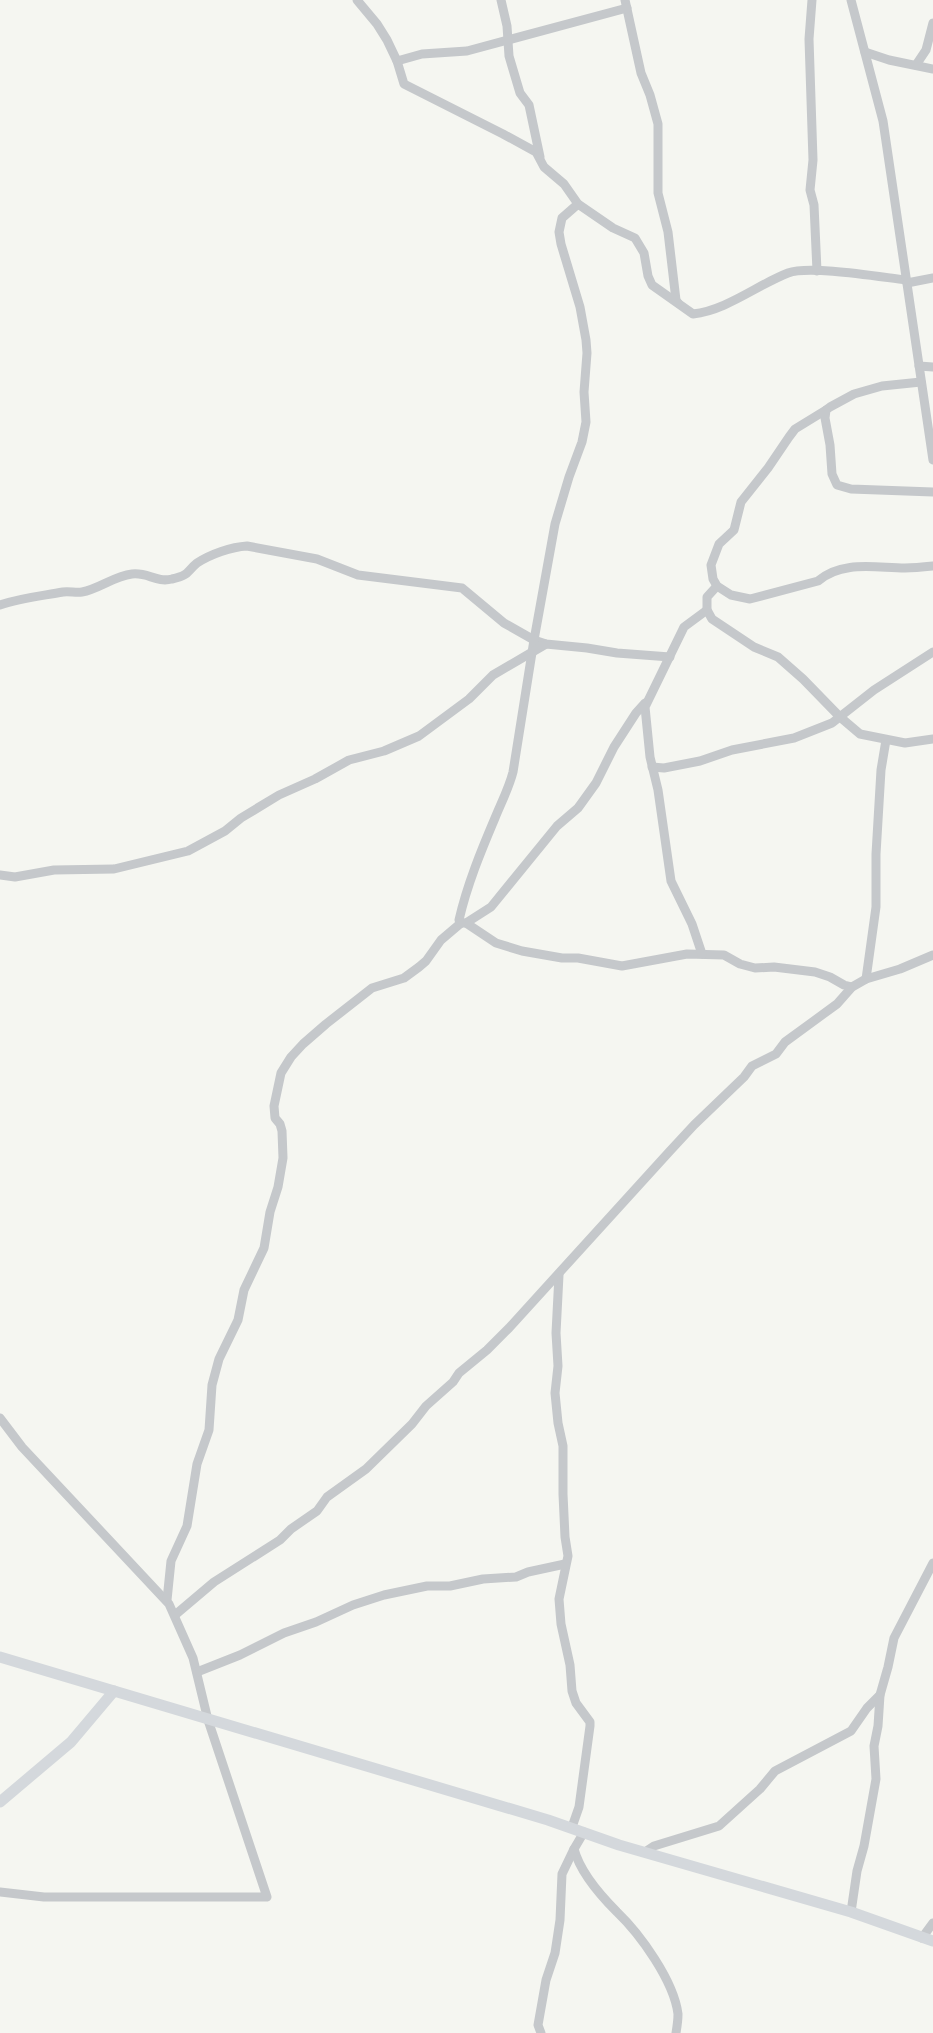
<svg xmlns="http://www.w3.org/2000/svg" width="933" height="2033" font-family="'IBM Plex Sans',sans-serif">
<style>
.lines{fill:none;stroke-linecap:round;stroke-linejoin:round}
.street{stroke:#c5c8cb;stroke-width:9}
.secondary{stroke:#d4d8dc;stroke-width:11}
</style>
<rect width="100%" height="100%" fill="#f5f6f1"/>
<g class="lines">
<g class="street">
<path d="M357,0L377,24L387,40L397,61L404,84L503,134L536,152L544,167L564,184L578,204L613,228L635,238L644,253L648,276L652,285L693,314C727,310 757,285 788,273C810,265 880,277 906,280"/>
<polyline points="501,0 507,26 509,56 520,93 529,105 540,157"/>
<polyline points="625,0 641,73 650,95 658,124 658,193 668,232 676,300 678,303"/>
<polyline points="812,0 809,39 813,160 810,190 814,205 817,271"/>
<polyline points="851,0 883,121 933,460"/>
<polyline points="865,52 889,60 933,69"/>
<polyline points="397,61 422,54 467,51 627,8"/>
<polyline points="916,65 926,50 933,23"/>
<polyline points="578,204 562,218 559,232 561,244 580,307 586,340 587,353 584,392 586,422 582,442 569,477 555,524 534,640 546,644 587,648 617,653 670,657"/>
<polyline points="907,283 933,278"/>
<polyline points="919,366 933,367"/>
<polyline points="921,382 882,386 854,394 830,407 826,410 825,418 830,445 832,474 837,485 851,489 933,492"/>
<path d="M826,410L795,429L789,437L768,468L741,502L734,530L719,544L711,565L713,579L717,586L731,595L750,599L818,581C842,560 876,568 905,568C914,568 924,567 933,566"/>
<polyline points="717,586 707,597 707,610 712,619 754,647 778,657 803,679 840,717 860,734 905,743 933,739"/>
<path d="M0,605C20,598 41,596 63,592C69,591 76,593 82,592C99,589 114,576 132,574C148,572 156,583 172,579C190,575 186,572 197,563C211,554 231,547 247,546L317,559L358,575L462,588L504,623L534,640L513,772C509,788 501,803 495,818C481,851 467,885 459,920L461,923"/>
<polyline points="652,767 664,768 700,761 732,750 794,738 832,723 874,690 933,652"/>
<polyline points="0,875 15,877 54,870 114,869 188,851 225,831 241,818 279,795 315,779 349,760 384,751 419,736 469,699 493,675 546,644"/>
<polyline points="461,923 466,923 496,943 522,951 562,958 578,958 622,966 687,954 724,955 740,964 755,968 774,967 815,972 830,977 844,985 852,987"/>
<polyline points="466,923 491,907 557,826 578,808 596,783 614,747 636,713 645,703"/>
<polyline points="702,954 692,924 671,881 658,790 650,757 645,707 684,627 707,610"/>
<polyline points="866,979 876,907 876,854 881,770 886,740"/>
<polyline points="559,1275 556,1333 558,1366 555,1393 558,1423 563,1446 563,1494 565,1537 568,1556 559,1599 561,1624 570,1665 572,1691 576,1703 590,1722 590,1726 579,1807 572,1827"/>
<polyline points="0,1418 22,1447 169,1604 193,1658 208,1720 267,1897 44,1897 0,1892"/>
<polyline points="167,1600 171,1561 187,1526 197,1464 209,1430 212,1385 219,1359 238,1320 244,1290 264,1248 270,1212 278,1187 283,1158 282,1131 280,1124 275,1118 274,1106 281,1073 291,1057 303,1044 326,1024 372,988 404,978 419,967 426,961 441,940 461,923"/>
<polyline points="175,1615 214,1582 280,1540 291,1529 317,1511 327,1497 366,1469 412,1424 426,1406 453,1382 459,1373 487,1350 509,1328 669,1152 694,1125 744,1077 752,1066 776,1054 785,1042 837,1004 852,987 866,979 900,969 933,955"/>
<polyline points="197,1672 240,1655 284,1633 316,1622 353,1605 384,1595 427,1586 450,1586 483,1579 516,1577 528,1572 565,1564"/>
<path d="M574,1849C580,1872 601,1896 617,1912C640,1934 674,1981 678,2014C678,2020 677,2027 676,2033"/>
<polyline points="645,1852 654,1846 719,1826 760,1789 775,1771 851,1731 867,1708 880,1695"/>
<polyline points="851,1912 857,1871 864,1846 876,1779 874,1746 878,1726 880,1695 888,1667 894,1638 933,1563"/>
<polyline points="922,1938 933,1923"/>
<polyline points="541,2033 538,2025 546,1980 555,1953 560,1920 562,1874 574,1849 584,1832"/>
</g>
<g class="secondary">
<polyline points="0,1657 548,1820 619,1845 851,1912 933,1941"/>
<polyline points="0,1802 71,1742 114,1691"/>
</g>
</g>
</svg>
